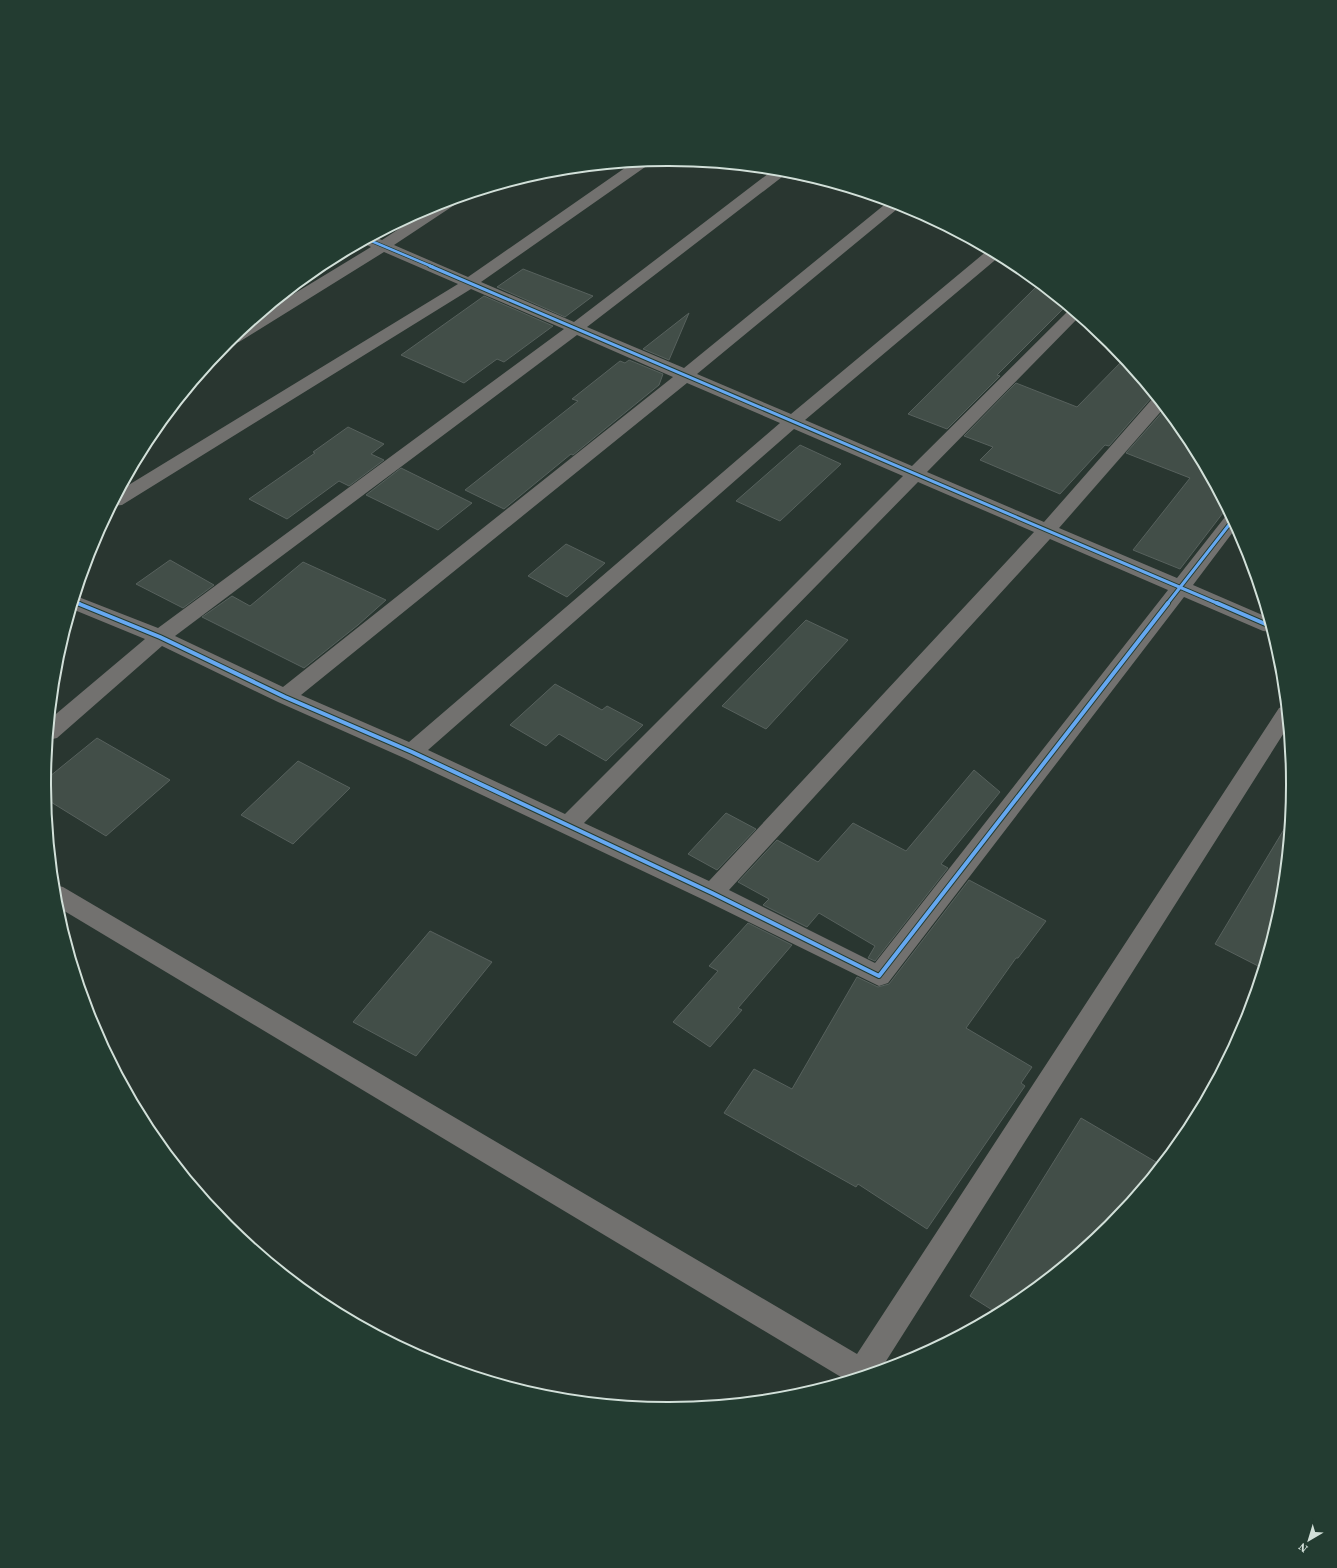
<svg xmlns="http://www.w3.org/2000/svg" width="1337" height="1568" font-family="'Source Serif 4',serif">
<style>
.building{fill:#424e48;stroke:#57615d}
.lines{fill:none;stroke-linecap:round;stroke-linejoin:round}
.minor{fill:#72716f;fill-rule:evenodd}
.cycleway-far2-casing{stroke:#233c31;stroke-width:4}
.cycleway-far1-casing{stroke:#233c31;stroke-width:5}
.cycleway-casing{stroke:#233c31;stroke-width:6}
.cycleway-far2{stroke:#66a8f1;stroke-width:2.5}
.cycleway-far1{stroke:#66a8f1;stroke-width:3}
.cycleway{stroke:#66a8f1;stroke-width:4}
.rim{fill:none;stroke:#d2e0d9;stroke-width:2}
</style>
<rect width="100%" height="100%" fill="#293630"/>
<g class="building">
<polygon points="523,269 593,296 565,317 497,287"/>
<polygon points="1039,284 1066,306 997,375 1000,376 947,429 908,414"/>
<polygon points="484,296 553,326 504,362 497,359 464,383 401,355"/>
<polygon points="689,313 669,360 643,349"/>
<polygon points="1124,359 1154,396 1152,397 1109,446 1105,445 1060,494 980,460 993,447 964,436 1016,383 1077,407"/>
<polygon points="629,360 663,374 659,385 573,455 571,454 504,509 465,490 578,401 572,399 620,361 625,363"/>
<polygon points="1165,409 1188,437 1226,509 1180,569 1133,550 1190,478 1126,453"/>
<polygon points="348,427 384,444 371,454 384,460 349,486 339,481 287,519 249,499 315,453 313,452"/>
<polygon points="800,445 841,464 780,521 736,501"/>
<polygon points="401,468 472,503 438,530 366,495"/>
<polygon points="566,544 605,563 567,597 528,576"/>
<polygon points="170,560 214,585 183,608 136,584"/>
<polygon points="303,562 386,600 358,625 304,668 202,617 232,596 250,606"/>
<polygon points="806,620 848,640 766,729 722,706"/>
<polygon points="555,684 602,710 607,706 643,725 606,761 559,734 546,746 510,725"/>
<polygon points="97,738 170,780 106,836 46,799 44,784 44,781"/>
<polygon points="298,761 350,788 293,844 241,815"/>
<polygon points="974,770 1000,792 941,864 948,868 875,961 868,958 875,946 819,913 807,927 763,905 769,899 738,882 777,840 818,862 853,823 906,851"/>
<polygon points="726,813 756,829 717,870 688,854"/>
<polygon points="1289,821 1281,906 1262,968 1215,944"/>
<polygon points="969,880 1046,921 1018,958 1016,958 966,1028 1032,1067 1021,1083 1025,1086 927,1229 858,1184 856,1187 724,1113 754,1069 792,1089 857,977 878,987 889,984"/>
<polygon points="748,923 792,945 738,1008 742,1010 710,1047 673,1022 718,971 709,966"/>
<polygon points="430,931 492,962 416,1056 353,1022"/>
<polygon points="1081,1118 1156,1162 1141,1188 1110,1226 1015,1303 997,1313 970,1296"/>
</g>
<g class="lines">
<g class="minor">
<path d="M650,161L648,165L481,282L574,322L773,170L791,172L835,185L829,187L782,177L587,327L684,368L889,201L902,205L697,374L791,414L988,250L1000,256L805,420L912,466L1070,309L1079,317L927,472L1044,522L1153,398H1155L1164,408L1059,528L1177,578L1225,517L1230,516L1236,528L1193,585L1267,617L1272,632L1263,631L1184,597L888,983L879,986L704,900L404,758L278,702L162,646L57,738L48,740L50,719L145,639L72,609L76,596L158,628L564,329L471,289L122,505L112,506L122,489L458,284L384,252L239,342L233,343L228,342L264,312L371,247L363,243L374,237L382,240L434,206L460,198L461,199L459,202L394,245L468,277L632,163ZM577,335L673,377L283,687L175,636ZM687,383L780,423L409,742L301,695ZM794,429L903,476L565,814L428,750ZM918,482L1034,532L709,881L584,823ZM1050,539L1168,590L875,963L729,890Z"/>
<polygon points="1285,706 1287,728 881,1369 846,1380 56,906 55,885 63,887 857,1354 1279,708"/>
</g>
<g class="cycleway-far2-casing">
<polyline id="cycleway-far2" points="369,240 433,267"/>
</g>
<g class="cycleway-far1-casing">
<g id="cycleway-far1">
<polyline points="430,266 1219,604"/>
<polyline points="74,602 80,604"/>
<polyline points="1167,604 1232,521"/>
</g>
</g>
<g class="cycleway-casing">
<g id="cycleway">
<polyline points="77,603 160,637 285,697 412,752 712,893 879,976 1168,603"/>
<polyline points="1217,603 1270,626"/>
</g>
</g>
<use href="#cycleway-far2" class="cycleway-far2"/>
<use href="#cycleway-far1" class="cycleway-far1"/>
<use href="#cycleway" class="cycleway"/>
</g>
<path d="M0 0H1337V1568H0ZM668 166H669A617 617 0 0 1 1286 783V785A617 617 0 0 1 669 1402H668A617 617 0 0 1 51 785V783A617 617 0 0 1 668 166Z" fill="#233c31" fill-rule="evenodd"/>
<path class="rim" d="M668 166H669A617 617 0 0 1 1286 783V785A617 617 0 0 1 669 1402H668A617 617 0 0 1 51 785V783A617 617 0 0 1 668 166Z"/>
<g transform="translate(1309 1540) rotate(218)" stroke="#233c31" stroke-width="3" paint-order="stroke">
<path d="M0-3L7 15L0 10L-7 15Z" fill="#d2e0d9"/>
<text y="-6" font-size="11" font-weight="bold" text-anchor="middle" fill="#d2e0d9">N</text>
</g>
</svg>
